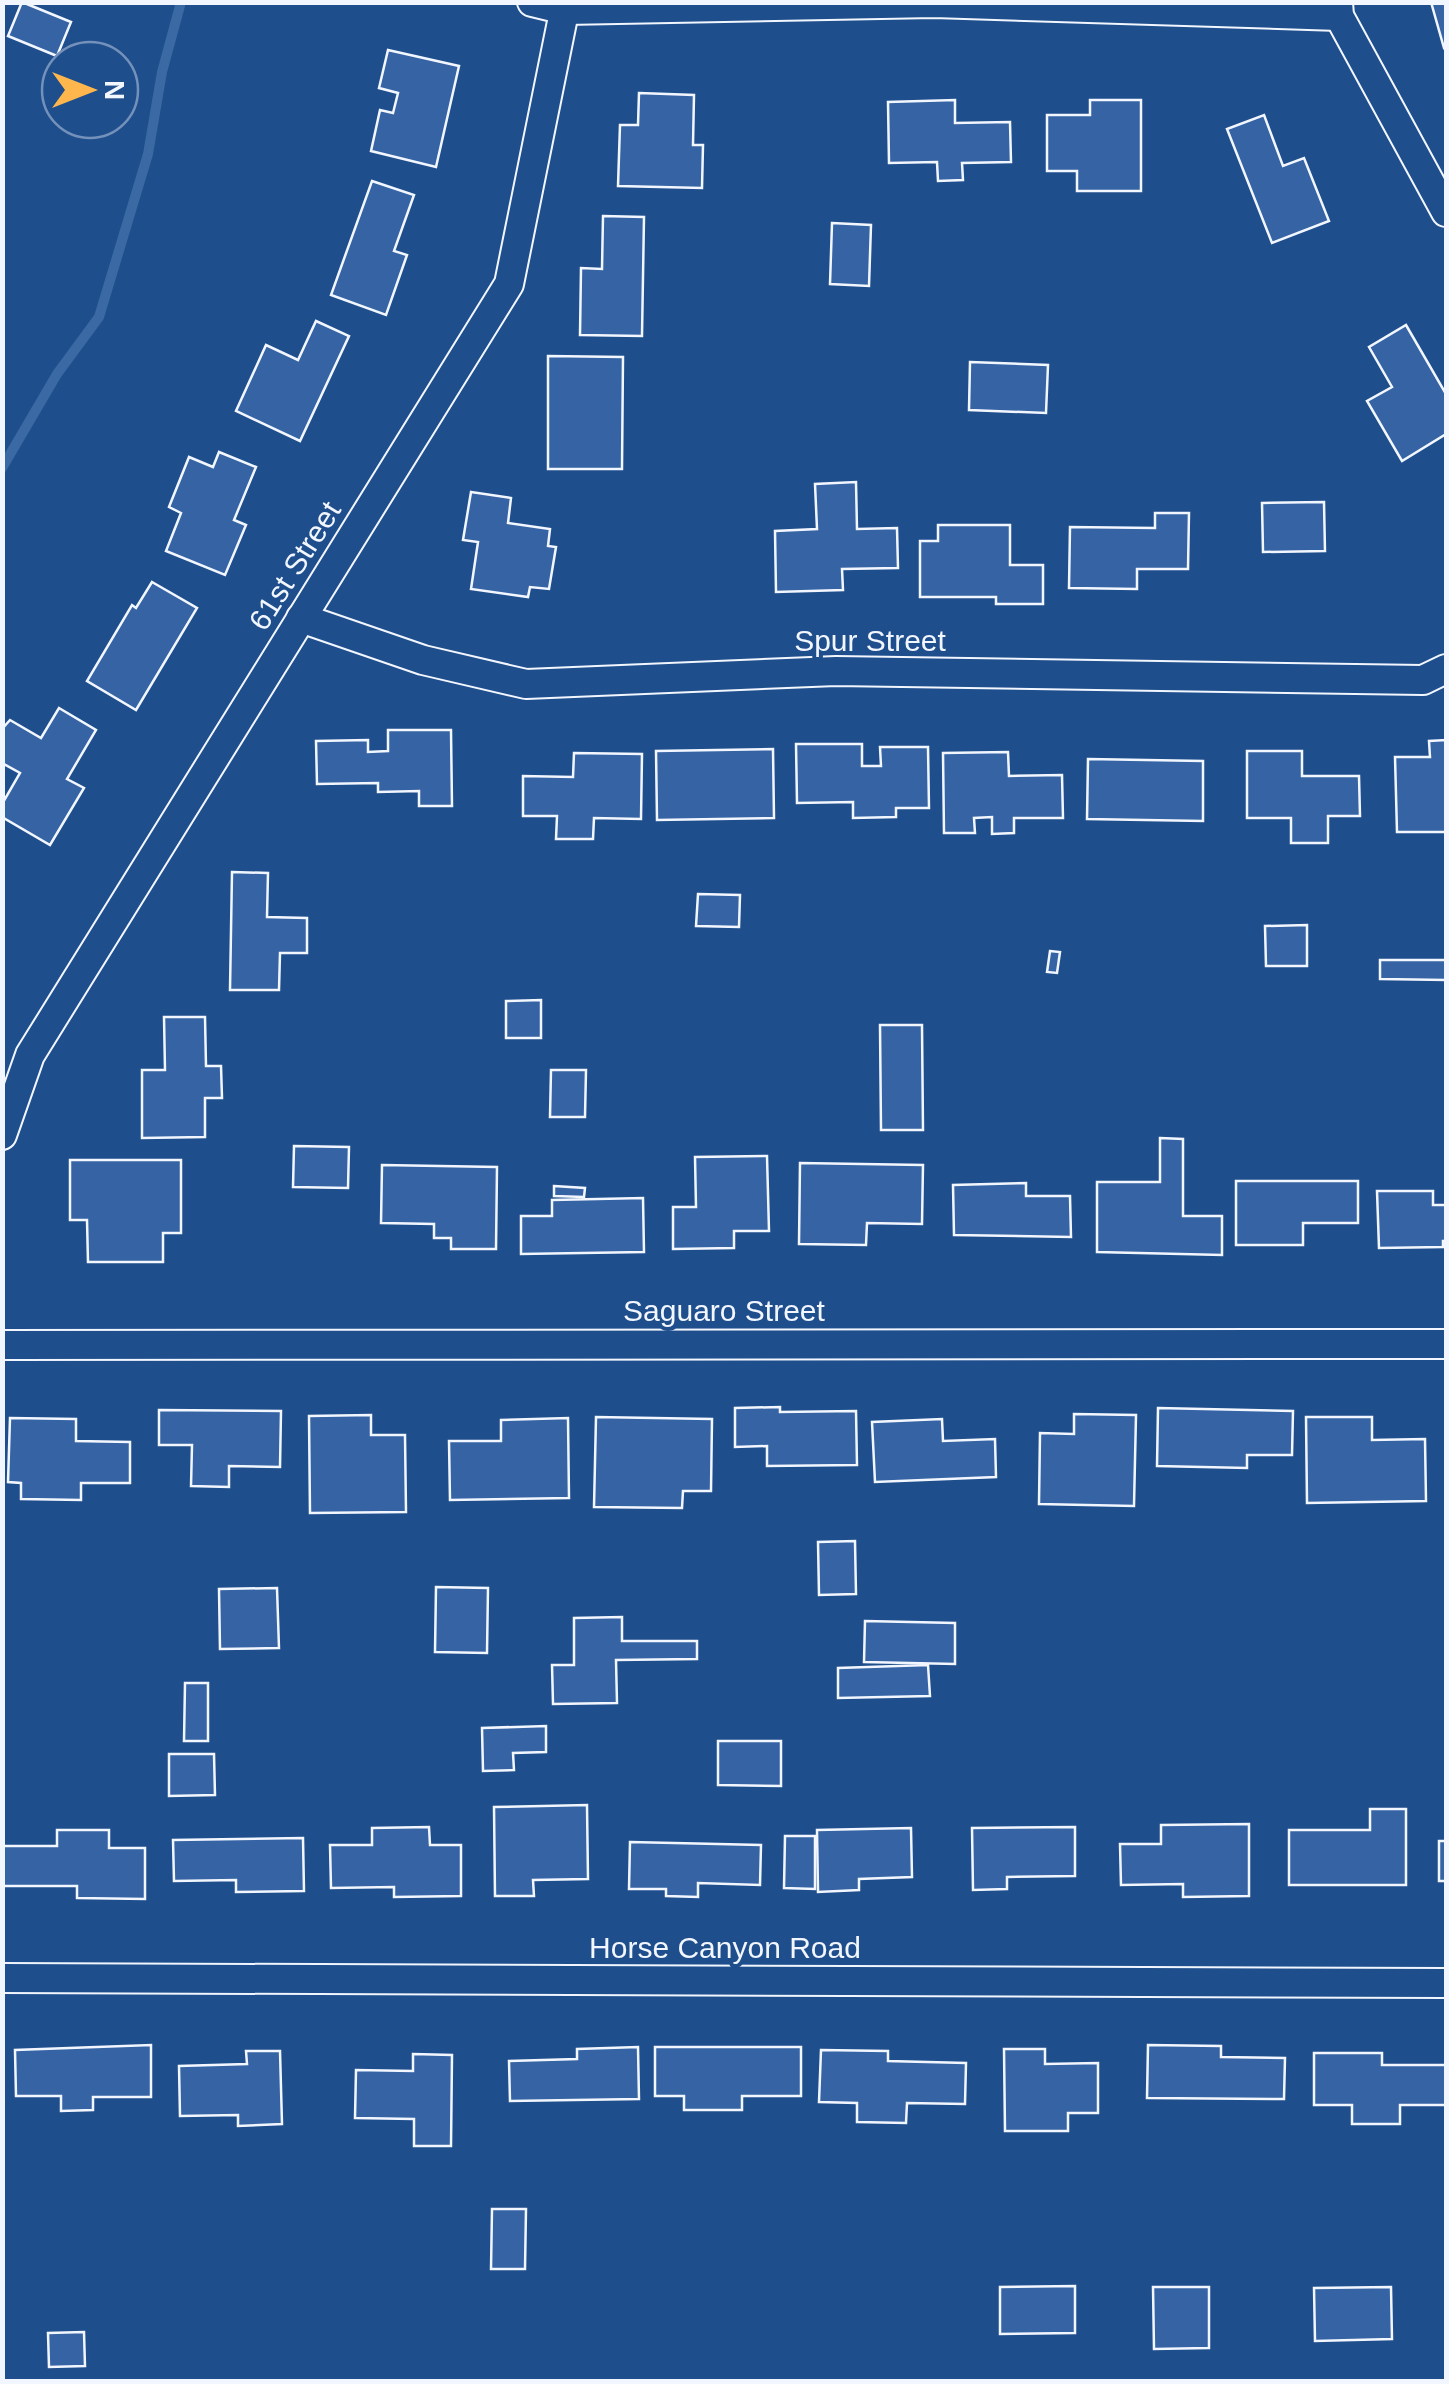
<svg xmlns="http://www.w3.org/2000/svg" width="1449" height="2384" font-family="Helvetica,sans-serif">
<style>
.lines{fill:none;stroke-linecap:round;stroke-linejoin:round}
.stream{stroke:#3b69a3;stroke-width:10}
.building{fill:#3563a3;stroke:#f2f6ff;stroke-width:2.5}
.minor-casing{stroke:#f2f6ff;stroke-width:32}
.minor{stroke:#1f4e8c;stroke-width:28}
.labels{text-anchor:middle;stroke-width:8;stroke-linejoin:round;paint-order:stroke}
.street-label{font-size:30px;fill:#f2f6ff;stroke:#1f4e8c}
</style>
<rect width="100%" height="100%" fill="#1f4e8c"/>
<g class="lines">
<polyline class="stream" points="2,468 57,374 99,317 148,154 162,72 181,2"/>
</g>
<g class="building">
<polygon points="22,2 71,22 57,56 8,36"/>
<polygon points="1431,2 1446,2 1446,47 1444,48"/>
<polygon points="388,50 459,66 436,167 371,151 380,110 393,113 398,93 379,88"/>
<polygon points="639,93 694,95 693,145 703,145 702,188 618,186 620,125 638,125"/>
<polygon points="955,100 955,123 1010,122 1011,162 962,163 963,180 938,181 937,162 889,163 888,102"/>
<polygon points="1090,100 1141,100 1141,191 1077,191 1077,171 1047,171 1047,115 1090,115"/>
<polygon points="1264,115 1283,166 1304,158 1329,221 1272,243 1227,129"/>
<polygon points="372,181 414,195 394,251 407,255 386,315 331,295"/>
<polygon points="603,216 644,217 642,336 580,335 581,268 602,269"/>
<polygon points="832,223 871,225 869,286 830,284"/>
<polygon points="316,321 349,336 300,441 236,411 266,345 298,360"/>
<polygon points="1406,325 1446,394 1446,434 1402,461 1367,401 1392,387 1369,347"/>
<polygon points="548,356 623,357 622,469 548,469"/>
<polygon points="970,362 1048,365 1046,413 969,410"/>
<polygon points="219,452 256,467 234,520 246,525 225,575 166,551 181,513 169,507 189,457 213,467"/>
<polygon points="856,482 857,529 897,528 898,568 842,569 843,590 776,592 775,531 817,529 815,484"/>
<polygon points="471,492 511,498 508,523 550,529 548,546 556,547 549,589 530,587 528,597 471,589 478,542 463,540"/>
<polygon points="1324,502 1325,551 1263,552 1262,503"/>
<polygon points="1155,513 1189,513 1188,569 1137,569 1137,589 1069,588 1070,527 1155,528"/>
<polygon points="938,525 1010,525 1010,565 1043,565 1043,604 996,604 996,597 920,597 920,541 938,541"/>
<polygon points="152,582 197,608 136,710 87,681 132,605 136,608"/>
<polygon points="59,708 96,730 67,779 84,788 50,845 2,817 2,804 20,773 2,763 2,729 10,720 41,738"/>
<polygon points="388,730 451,730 452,806 419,806 419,791 378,792 378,783 317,784 316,741 368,740 368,752 388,751"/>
<polygon points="1446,740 1446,832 1397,832 1395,757 1430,757 1429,741"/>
<polygon points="796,744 862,744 862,766 881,766 880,747 928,747 929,808 896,808 896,817 853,818 853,802 797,803"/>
<polygon points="773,749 774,818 657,820 656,751"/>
<polygon points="1247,751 1302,751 1302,776 1359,776 1360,816 1328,816 1328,843 1291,843 1291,818 1247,818"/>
<polygon points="1008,752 1009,776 1062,775 1063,818 1014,818 1014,833 992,834 992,817 974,818 975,833 944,833 943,753"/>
<polygon points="574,753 642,754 641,819 594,818 593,839 556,839 557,816 523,816 523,776 573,777"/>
<polygon points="1088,759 1203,761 1203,821 1087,819"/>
<polygon points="232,872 268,873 267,917 307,918 307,953 280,953 279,990 230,990"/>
<polygon points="698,894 740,895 739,927 696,926"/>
<polygon points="1307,925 1307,966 1266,966 1265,926"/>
<polygon points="1050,951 1060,952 1057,973 1047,972"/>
<polygon points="1380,960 1446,960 1446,980 1380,979"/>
<polygon points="541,1000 541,1038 506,1038 506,1001"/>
<polygon points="164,1017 205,1017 206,1066 221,1066 222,1098 205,1098 205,1137 142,1138 142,1070 165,1070"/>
<polygon points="880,1025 922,1025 923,1130 881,1130"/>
<polygon points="551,1070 586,1070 585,1117 550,1117"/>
<polygon points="1160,1138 1183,1139 1183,1216 1222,1216 1222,1255 1097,1252 1097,1182 1160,1182"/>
<polygon points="294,1146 349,1147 348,1188 293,1187"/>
<polygon points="767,1156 769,1231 734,1231 734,1248 673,1249 673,1207 696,1207 695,1157"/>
<polygon points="70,1160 181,1160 181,1233 163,1233 163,1262 88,1262 87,1220 70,1220"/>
<polygon points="800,1163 923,1165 922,1224 867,1223 866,1245 799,1244"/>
<polygon points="382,1165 497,1167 496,1249 451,1249 451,1238 434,1238 434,1224 381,1223"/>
<polygon points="1236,1181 1358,1181 1358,1223 1303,1223 1303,1245 1236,1245"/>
<polygon points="1026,1183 1026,1196 1070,1196 1071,1237 954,1235 953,1185"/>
<polygon points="554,1186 585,1188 584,1197 554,1196"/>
<polygon points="1377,1191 1433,1191 1433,1205 1446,1205 1446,1241 1443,1241 1443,1247 1379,1248"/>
<polygon points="643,1198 644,1252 521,1254 521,1216 552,1216 552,1200"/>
<polygon points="780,1407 780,1412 856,1411 857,1465 767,1466 767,1446 735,1447 735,1408"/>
<polygon points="1158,1408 1293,1411 1292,1455 1247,1455 1247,1468 1157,1466"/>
<polygon points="159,1410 281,1411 280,1467 229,1466 229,1487 191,1486 192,1445 159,1445"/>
<polygon points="1074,1414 1136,1415 1134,1506 1039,1504 1040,1433 1074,1434"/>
<polygon points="371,1415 371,1435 405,1435 406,1512 310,1513 309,1416"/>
<polygon points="596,1417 712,1419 711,1491 683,1491 682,1508 594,1507"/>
<polygon points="1306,1417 1372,1417 1372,1440 1425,1439 1426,1501 1307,1503"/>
<polygon points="10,1418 76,1419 76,1441 130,1442 130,1483 81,1483 81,1500 21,1499 21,1483 8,1482"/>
<polygon points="568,1418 569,1498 450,1500 449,1441 501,1441 501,1420"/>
<polygon points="942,1419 943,1441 995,1439 996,1477 875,1482 872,1422"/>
<polygon points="855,1541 856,1594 819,1595 818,1542"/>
<polygon points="436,1587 488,1588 487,1653 435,1652"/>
<polygon points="277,1588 279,1648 220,1649 219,1589"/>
<polygon points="622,1617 622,1641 697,1641 697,1659 616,1660 617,1703 553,1704 552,1665 574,1665 574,1618"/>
<polygon points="865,1621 955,1623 955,1664 864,1662"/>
<polygon points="928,1665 930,1696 838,1698 838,1668"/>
<polygon points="185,1683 208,1683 208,1741 184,1741"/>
<polygon points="546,1726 546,1752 513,1753 514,1770 483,1771 482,1728"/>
<polygon points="718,1741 781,1741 781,1786 718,1785"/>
<polygon points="169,1754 214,1754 215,1795 169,1796"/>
<polygon points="587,1805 588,1879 533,1880 534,1896 495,1896 494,1807"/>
<polygon points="1370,1809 1406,1809 1406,1885 1289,1885 1289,1830 1370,1830"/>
<polygon points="1249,1824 1249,1896 1183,1897 1183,1884 1121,1885 1120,1844 1161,1844 1161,1825"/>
<polygon points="429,1827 430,1845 461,1845 461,1896 394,1897 394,1887 331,1888 330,1845 372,1845 372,1828"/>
<polygon points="1075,1827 1075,1876 1007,1877 1007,1889 973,1890 972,1828"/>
<polygon points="911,1828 912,1877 859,1879 859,1890 818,1892 817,1830"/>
<polygon points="57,1830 109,1830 109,1848 145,1848 145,1899 77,1898 77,1886 2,1886 2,1846 57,1846"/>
<polygon points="785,1836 815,1836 815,1889 784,1888"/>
<polygon points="303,1838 304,1891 236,1892 236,1880 174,1881 173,1840"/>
<rect x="1439" y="1841" width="7" height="40"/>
<polygon points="630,1842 761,1845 760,1885 698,1883 698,1897 666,1896 666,1889 629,1889"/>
<polygon points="151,2045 151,2097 93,2097 93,2110 61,2111 61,2096 16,2096 15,2050"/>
<polygon points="1148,2045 1221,2046 1221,2057 1285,2058 1284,2099 1147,2098"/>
<polygon points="638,2047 639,2099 510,2101 509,2061 577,2059 577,2049"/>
<polygon points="655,2047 801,2047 801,2096 742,2096 742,2110 684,2110 684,2096 655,2096"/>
<polygon points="1004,2049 1045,2049 1045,2064 1098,2063 1098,2113 1068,2113 1068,2131 1005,2131"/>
<polygon points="821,2050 888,2051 888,2061 966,2063 965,2104 907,2103 906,2123 857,2122 857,2103 819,2102"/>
<polygon points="246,2051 280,2051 282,2124 238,2126 238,2115 180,2116 179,2066 247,2064"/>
<polygon points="1314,2053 1382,2053 1382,2065 1446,2065 1446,2105 1400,2105 1400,2124 1352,2124 1352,2105 1314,2105"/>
<polygon points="413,2054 452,2055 451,2146 414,2146 414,2119 355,2118 356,2070 413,2071"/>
<polygon points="492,2209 526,2209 525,2269 491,2269"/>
<polygon points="1075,2286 1075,2333 1000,2334 1000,2287"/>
<polygon points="1153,2287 1209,2287 1209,2348 1154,2349"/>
<polygon points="1391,2287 1392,2339 1315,2341 1314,2288"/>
<polygon points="84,2332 85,2366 49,2367 48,2333"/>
</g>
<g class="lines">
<g class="minor-casing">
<g id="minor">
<polyline points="532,2 565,10 934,3 1339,16"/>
<polyline points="1338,2 1339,16 1446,212"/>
<polyline points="301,618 423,660 526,684 836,671 1423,680 1446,669"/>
<polyline points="2,1135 30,1055 509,284 566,2"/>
<polyline points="2,1345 1446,1344"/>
<polyline points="2,1978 1446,1983"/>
</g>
</g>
<use href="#minor" class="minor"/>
</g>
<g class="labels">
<g class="street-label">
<text transform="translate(295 566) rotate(-58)" y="10">61st Street</text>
<text x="870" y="651">Spur Street</text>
<text x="724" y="1321">Saguaro Street</text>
<text x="725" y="1958">Horse Canyon Road</text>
</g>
</g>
<rect width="1449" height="2384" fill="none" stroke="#f2f6ff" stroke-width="10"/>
<g transform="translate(90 90) rotate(90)"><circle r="48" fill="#1f4e8c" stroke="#7391ba" stroke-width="2.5"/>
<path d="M0-8L18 38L0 25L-18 38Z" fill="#ffb74d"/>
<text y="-15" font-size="28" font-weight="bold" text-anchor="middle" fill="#f2f6ff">N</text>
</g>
</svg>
